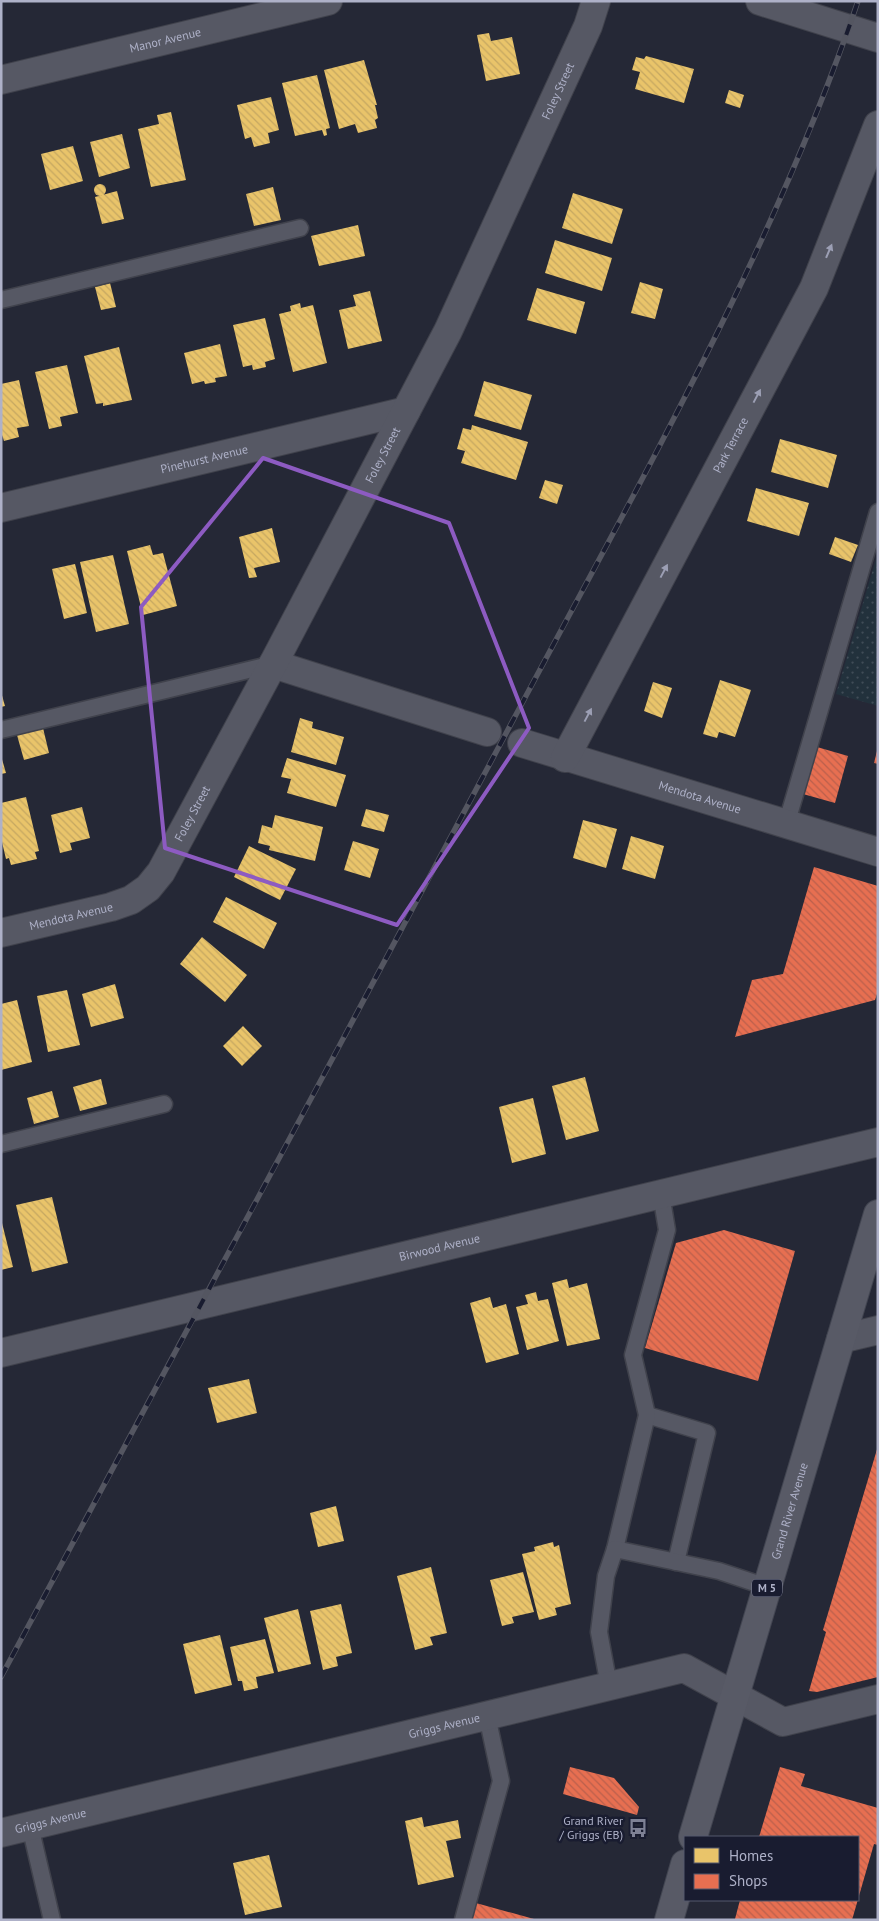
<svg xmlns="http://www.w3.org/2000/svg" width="879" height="1921" font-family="'PT Sans',sans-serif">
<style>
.grass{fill:url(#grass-dots)}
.homes{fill:url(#homes-back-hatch)}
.shops{fill:url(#shops-back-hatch)}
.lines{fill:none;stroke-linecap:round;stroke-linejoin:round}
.lane-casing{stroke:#40424c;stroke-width:19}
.street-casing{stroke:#40424c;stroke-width:30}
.primary-casing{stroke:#424551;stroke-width:30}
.lane{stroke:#565864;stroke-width:16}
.street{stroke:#565864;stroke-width:28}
.primary{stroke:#585a66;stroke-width:28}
.rail-casing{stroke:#545661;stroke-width:5.5}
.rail{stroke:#191c30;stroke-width:4;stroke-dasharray:11;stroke-linecap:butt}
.oneway{fill:#9c9fb4}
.marked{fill:none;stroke:#8d5bc2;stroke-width:4;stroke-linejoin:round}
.labels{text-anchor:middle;stroke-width:5;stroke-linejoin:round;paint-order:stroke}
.shield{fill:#191c30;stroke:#81849a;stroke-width:1}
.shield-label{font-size:11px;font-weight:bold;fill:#aeb1c8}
.street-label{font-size:12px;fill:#aeb1c8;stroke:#191c30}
.poi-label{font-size:12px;fill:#aeb1c8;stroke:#191c30;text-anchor:end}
</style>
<defs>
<pattern id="grass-dots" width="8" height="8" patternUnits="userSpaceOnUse" patternTransform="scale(1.25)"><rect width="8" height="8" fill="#22313c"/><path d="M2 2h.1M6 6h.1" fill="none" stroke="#404c57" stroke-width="1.8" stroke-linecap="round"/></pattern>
<pattern id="homes-back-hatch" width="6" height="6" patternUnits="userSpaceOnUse" patternTransform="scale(1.25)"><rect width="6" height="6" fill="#e9c46a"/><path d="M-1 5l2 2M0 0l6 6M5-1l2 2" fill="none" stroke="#c5a761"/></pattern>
<pattern id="shops-back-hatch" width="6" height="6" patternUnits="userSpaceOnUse" patternTransform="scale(1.25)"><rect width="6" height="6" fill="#e76f51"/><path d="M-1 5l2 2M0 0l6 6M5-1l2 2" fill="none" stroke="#ba604c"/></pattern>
</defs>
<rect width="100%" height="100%" fill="#252836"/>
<polygon class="grass" points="876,559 878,559 878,706 836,694"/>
<g class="homes">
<polygon points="489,33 491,41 512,37 520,74 486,81 477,35"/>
<polygon points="646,56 694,69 684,103 635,89 640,72 632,70 636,57 644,59"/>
<polygon points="364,60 377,105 375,105 378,118 375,120 377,128 358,133 355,124 339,129 324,70"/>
<polygon points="317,75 330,128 326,129 327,135 324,136 322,130 295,136 282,83"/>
<polygon points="729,90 744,95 740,108 725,103"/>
<polygon points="271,97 279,130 268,133 270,143 254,147 251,137 245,139 237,105"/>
<polygon points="171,112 186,180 151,187 138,129 159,124 157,115"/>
<polygon points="122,134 130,168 99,177 90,142"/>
<polygon points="73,146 83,181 50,190 41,154"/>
<circle cx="100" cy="190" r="6"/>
<polygon points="273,187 281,220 254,226 246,194"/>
<polygon points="117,191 124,219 102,224 95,197"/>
<polygon points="573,193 623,209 612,244 562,228"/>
<polygon points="358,225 365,256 319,266 311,236"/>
<polygon points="555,240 612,258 602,291 545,273"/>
<polygon points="640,282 663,289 655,319 631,313"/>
<polygon points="110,283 116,307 101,310 95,287"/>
<polygon points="537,288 585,302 576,334 527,320"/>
<polygon points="370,291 382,341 348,349 339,310 356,306 353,295"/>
<polygon points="300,303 301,308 313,305 327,363 293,372 279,314 291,311 290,306"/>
<polygon points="265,318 275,359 265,362 266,367 253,370 252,365 243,367 233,325"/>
<polygon points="220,344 227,376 215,378 216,382 205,384 204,381 192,384 184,353"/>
<polygon points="119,347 132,400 103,406 103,403 96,404 84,356"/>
<polygon points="67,365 78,413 60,417 62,426 49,429 35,372"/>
<polygon points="19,380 29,426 17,428 19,437 4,441 1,432 1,384"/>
<polygon points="484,381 532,395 521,430 474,416"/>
<polygon points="472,425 528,442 516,480 461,463 465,451 457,449 463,428 471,430"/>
<polygon points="780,439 837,455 828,488 771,472"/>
<polygon points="545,480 563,485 557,504 539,498"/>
<polygon points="756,488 809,503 799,536 747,521"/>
<polygon points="272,528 280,562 254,568 257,577 249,578 239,537"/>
<polygon points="835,537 858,545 851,562 829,554"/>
<polygon points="150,545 153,555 163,553 177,606 143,615 127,551"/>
<polygon points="113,555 129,624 96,632 80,562"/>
<polygon points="75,564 87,613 64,619 52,569"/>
<polygon points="720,680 751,690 735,737 719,732 717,738 703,734"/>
<polygon points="653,682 672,688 662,718 644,711"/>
<polygon points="1,692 5,706 1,707"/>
<polygon points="300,718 313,722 312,728 344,737 336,765 291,752"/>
<polygon points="43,728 49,753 24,760 17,735"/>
<polygon points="1,756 6,773 1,774"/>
<polygon points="287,758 346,775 336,807 287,793 291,779 281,777"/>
<polygon points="26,797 39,851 35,852 37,859 11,865 9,858 6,859 1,838 1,803"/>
<polygon points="82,807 90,838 70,843 72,850 60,853 51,815"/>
<polygon points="366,809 389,815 384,832 361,826"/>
<polygon points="275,815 323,827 315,861 269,850 270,846 258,843 262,825 272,828"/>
<polygon points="583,820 617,829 606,868 573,858"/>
<polygon points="631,836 664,846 655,879 622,869"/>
<polygon points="353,841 379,849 370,878 344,870"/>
<polygon points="249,846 296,869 280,900 234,877"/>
<polygon points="226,897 277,923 264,949 213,922"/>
<polygon points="202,937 247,975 225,1002 180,964"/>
<polygon points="115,984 124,1018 91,1027 82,994"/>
<polygon points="67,990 80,1045 48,1052 37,996"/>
<polygon points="17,1000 32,1062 1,1070 1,1004"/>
<polygon points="243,1026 262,1046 242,1066 223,1046"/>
<polygon points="585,1077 599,1131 566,1140 552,1086"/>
<polygon points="101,1079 107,1104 80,1111 73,1087"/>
<polygon points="52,1091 59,1117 34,1124 27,1098"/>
<polygon points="533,1098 546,1154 512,1163 499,1107"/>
<polygon points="52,1197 68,1263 32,1272 16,1205"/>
<polygon points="1,1219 13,1267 1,1270"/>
<polygon points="567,1279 569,1288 587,1283 600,1339 567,1346 552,1283"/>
<polygon points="536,1292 538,1301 548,1299 559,1341 527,1350 516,1307 528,1304 525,1295"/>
<polygon points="490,1297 493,1308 506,1304 519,1354 486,1363 470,1303"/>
<polygon points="249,1379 257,1413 217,1423 208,1388"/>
<polygon points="336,1506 344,1541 318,1547 310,1513"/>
<polygon points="553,1542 554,1547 559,1545 571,1604 555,1608 557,1615 539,1620 522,1554 535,1551 534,1547"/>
<polygon points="431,1567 447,1633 430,1637 433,1645 415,1650 397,1576"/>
<polygon points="523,1572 534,1612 512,1617 514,1623 502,1626 490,1580"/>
<polygon points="341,1604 352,1653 336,1657 338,1666 323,1670 310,1611"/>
<polygon points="298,1609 311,1664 278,1672 264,1618"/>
<polygon points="220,1635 232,1685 195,1694 183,1644"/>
<polygon points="265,1639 274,1673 256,1677 258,1688 244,1691 242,1681 238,1681 230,1647"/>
<polygon points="422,1817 424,1827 458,1820 461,1838 446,1841 454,1877 418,1885 405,1821"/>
<polygon points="269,1855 282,1907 245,1915 233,1863"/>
</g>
<g class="shops">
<polygon points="817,747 848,756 835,803 803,794"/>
<polygon points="877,751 878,751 878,764 874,763"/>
<polygon points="814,867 878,886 878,991 875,1000 735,1037 752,980 783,974"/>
<polygon points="724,1230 795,1251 758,1381 645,1348 676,1243"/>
<polygon points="878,1446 878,1677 817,1692 809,1691 826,1632 823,1630"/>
<polygon points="570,1767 614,1778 639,1807 637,1815 563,1794"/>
<polygon points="780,1767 805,1774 801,1786 878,1808 878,1845 874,1844 852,1920 735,1919 740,1900 858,1900 858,1837 759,1837"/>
<polygon points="476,1903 534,1919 534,1920 471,1920"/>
</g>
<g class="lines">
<g class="lane-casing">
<g id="lane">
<polyline points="1,300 300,228"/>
<polyline points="1,730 273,664"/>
<polyline points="786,825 878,512"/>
<polyline points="1,1144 164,1104"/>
<polyline points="647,1415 707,1433 676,1562"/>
<polyline points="615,1549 647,1415 633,1355 667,1230 661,1194"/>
<polyline points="609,1686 599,1632 606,1576 615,1549 719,1571 767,1587"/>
<polyline points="30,1826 52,1920"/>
<polyline points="463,1920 501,1781 487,1716"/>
</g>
</g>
<g class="street-casing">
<g id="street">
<polyline points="760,1 878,38"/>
<path id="s1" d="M1,80L328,1"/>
<path id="s2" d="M1,508L406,411"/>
<polyline points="273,664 487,732"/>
<path id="s3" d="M522,743L878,852"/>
<path id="s4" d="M565,758L814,288L878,125"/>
<path id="s5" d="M1,933L111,907L131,900L148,888L161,872L273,664L448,331L588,26L596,1"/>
<polyline points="841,1339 878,1330"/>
<path id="s6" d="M1,1353L878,1142"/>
<path id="s7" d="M1,1833L684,1668L783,1722L878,1699"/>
</g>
</g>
<g class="primary-casing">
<g id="primary">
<path id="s8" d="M693,1837L878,1214"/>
<polyline points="669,1920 685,1864"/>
</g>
</g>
<use href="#lane" class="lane"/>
<use href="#street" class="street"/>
<use href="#primary" class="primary"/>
<g class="rail-casing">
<path id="rail" d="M1,1677C174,1355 347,1032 519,709C641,479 774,249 858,1"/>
</g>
<use href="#rail" class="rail"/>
</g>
<defs><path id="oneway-solid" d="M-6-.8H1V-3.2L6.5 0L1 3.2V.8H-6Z" transform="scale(1.25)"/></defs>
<g class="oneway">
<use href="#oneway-solid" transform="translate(829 251) rotate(-67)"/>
<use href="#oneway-solid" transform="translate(757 396) rotate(-62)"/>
<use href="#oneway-solid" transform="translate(664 571) rotate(-62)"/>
<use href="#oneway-solid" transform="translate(588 715) rotate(-62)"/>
</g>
<path class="marked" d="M263,458L449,523L529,728L397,925L165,848L141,607Z"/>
<defs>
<g id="bus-bare" transform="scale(1.5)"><path d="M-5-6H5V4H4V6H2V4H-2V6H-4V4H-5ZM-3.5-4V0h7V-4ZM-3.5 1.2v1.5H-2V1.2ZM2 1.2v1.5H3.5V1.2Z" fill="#7e8195" stroke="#191c30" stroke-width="2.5" paint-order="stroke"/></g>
</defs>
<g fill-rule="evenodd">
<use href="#bus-bare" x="638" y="1828"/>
</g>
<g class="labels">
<rect class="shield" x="752" y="1579.5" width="30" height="17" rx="4"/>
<g class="shield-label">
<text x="767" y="1592">M 5</text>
</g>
<g class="street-label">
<text dy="4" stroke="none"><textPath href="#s1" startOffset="169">Manor Avenue</textPath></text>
<text dy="4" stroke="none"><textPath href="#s5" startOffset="1052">Foley Street</textPath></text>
<text dy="4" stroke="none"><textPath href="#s4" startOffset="354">Park Terrace</textPath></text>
<text dy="4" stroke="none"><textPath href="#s5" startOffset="648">Foley Street</textPath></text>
<text dy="4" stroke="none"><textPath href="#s2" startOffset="209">Pinehurst Avenue</textPath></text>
<text dy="4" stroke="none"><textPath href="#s3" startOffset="186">Mendota Avenue</textPath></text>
<text dy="4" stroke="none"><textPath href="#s5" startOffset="242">Foley Street</textPath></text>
<text dy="4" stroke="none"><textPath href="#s5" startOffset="72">Mendota Avenue</textPath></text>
<text dy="4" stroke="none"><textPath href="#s6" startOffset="451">Birwood Avenue</textPath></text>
<text dy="4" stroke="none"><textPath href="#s8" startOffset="340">Grand River Avenue</textPath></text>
<text dy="4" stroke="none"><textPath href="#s7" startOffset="456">Griggs Avenue</textPath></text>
<text dy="4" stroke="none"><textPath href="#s7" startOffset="51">Griggs Avenue</textPath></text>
</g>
<g class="poi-label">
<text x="623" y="1825">Grand River<tspan x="623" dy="14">/ Griggs (EB)</tspan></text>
</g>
</g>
<rect width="879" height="1921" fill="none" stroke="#aeb1c8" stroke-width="5"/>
<rect x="684" y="1836" width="175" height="65" fill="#191c30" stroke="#55586d"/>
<rect x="694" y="1848" width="25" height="15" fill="#e9c46a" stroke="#55586d"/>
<text x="729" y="1861" font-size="15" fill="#aeb1c8">Homes</text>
<rect x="694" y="1874" width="25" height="15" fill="#e76f51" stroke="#55586d"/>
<text x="729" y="1886" font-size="15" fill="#aeb1c8">Shops</text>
</svg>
